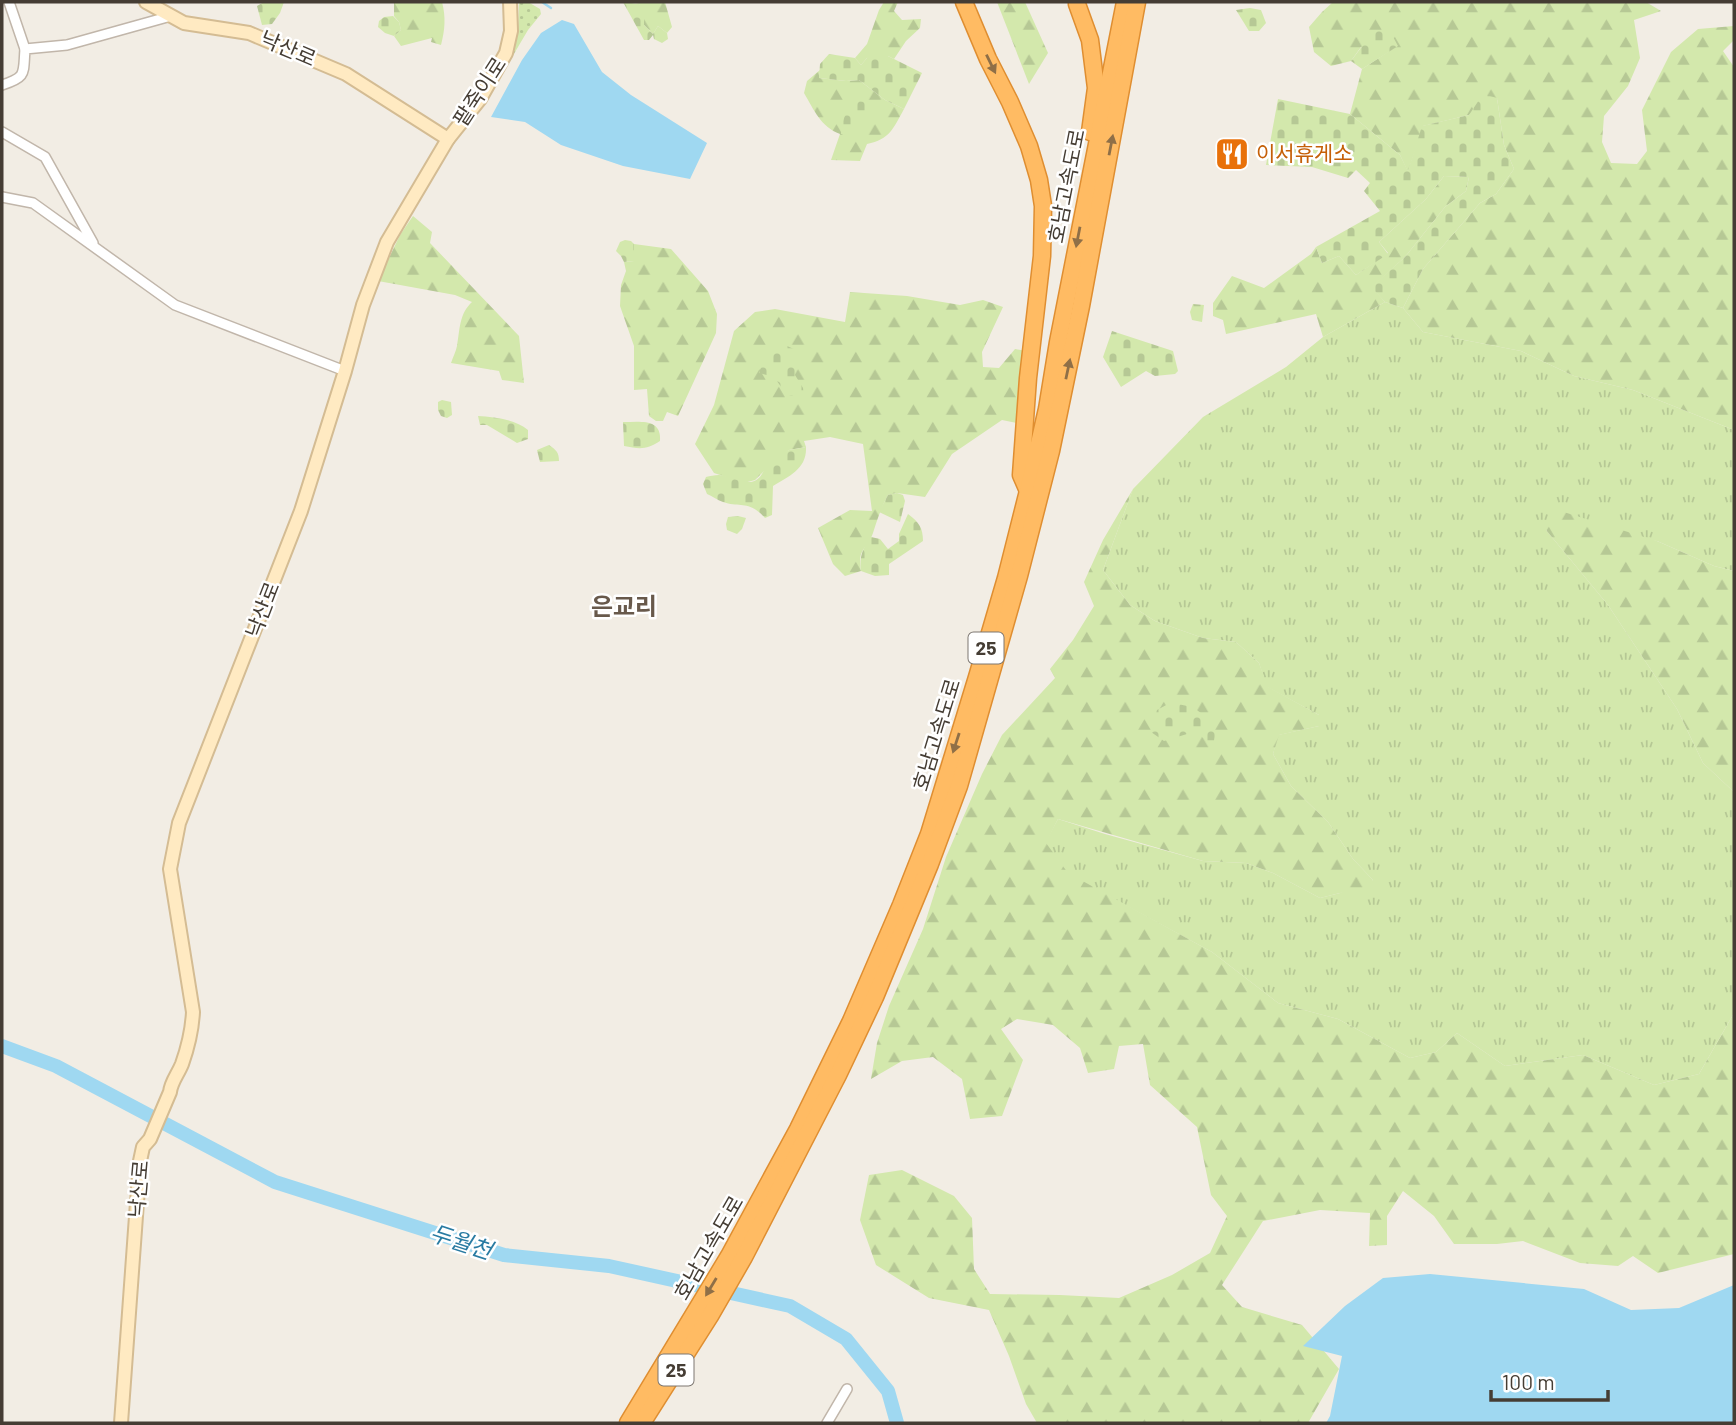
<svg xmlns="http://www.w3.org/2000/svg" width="1736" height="1425" font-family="Barlow,'Noto Sans KR',sans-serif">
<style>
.grass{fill:url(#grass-tufts)}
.forest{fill:url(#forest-firs)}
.cemetery{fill:url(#cemetery-stones)}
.park{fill:url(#park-dots)}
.water{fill:#9fd8f1}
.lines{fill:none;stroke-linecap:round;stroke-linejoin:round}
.stream{stroke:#9fd8f1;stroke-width:2.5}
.river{stroke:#9fd8f1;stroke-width:14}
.street-casing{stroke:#c1b6aa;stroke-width:12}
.secondary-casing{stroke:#d4bc93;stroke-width:16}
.highway-casing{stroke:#df8e31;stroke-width:19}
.street{stroke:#fff;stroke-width:9}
.secondary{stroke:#ffeac2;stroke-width:12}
.highway{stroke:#ffbb63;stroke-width:16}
.oneway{fill:#8f6f47}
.labels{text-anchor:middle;stroke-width:5;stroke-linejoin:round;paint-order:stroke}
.shield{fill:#fff;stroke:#7d7771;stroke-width:2}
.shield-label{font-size:19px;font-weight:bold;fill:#453d34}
.street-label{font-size:21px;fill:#453d34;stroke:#fff}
.food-label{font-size:21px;fill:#c56008;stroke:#fff;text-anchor:start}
.water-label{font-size:23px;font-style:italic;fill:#297ba2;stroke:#fff}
.quarter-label{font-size:24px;font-weight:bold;fill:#68594b;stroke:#fff}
</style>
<defs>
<pattern id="grass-tufts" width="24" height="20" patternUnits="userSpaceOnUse" patternTransform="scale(1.75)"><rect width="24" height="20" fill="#d3e8ac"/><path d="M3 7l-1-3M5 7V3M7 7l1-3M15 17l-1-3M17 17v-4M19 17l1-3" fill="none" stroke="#b6c895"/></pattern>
<pattern id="forest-firs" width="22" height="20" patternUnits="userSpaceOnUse" patternTransform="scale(1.75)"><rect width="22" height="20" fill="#d3e8ac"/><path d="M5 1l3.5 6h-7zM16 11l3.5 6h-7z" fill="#b6c895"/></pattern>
<pattern id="cemetery-stones" width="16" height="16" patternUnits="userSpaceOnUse" patternTransform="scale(1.75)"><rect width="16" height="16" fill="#d3e8ac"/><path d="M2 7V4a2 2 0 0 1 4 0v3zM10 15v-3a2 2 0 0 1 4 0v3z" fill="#b6c895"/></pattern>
<pattern id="park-dots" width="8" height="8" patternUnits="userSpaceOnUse" patternTransform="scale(1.75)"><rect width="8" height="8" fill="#d3e8ac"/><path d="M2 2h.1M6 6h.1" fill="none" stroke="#b6c895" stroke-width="1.8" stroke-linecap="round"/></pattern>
</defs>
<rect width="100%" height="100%" fill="#f2ede4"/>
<polygon class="grass" points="1385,302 1403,308 1423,332 1521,351 1574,376 1633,390 1734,430 1734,571 1714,566 1657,541 1546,530 1608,605 1677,709 1703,763 1734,792 1734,1013 1699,1074 1654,1085 1583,1055 1505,1066 1457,1033 1436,1052 1410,1058 1338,1019 1278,1003 1212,952 1068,874 1045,843 1058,819 1105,834 1203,861 1246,863 1273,873 1320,898 1340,893 1373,880 1353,859 1328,822 1291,786 1273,754 1278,735 1319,726 1319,715 1267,687 1259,663 1236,642 1203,638 1155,621 1130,605 1103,570 1133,489 1203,417 1286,367 1323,337"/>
<g class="forest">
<path d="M394,2H442C446,17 445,30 441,45L431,42L432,38L401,46L394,36L401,30L399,22L394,16Z"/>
<polygon points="631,2 665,2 672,27 667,33 658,26 653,34 644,25 639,4"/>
<polygon points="884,2 898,2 894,11 902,20 921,19 920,28 906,41 894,59 888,56 867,58 861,65 855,58 867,44 879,10"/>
<polygon points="997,2 1025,2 1048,53 1029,84"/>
<polygon points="1333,2 1646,2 1661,11 1634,20 1640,58 1628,86 1604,116 1602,142 1611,163 1637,164 1647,151 1642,110 1671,52 1698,29 1734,26 1734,40 1723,51 1734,67 1734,430 1633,390 1574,376 1521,351 1423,332 1403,308 1423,269 1480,203 1496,194 1514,169 1504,145 1497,98 1469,115 1423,126 1408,172 1400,155 1350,114 1362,69 1397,46 1361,47 1351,61 1331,66 1314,52 1309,27 1322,12"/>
<path d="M820,70L819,78L846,81L859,80L885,100L904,109C893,129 890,139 867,144L860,161L831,160L840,134C821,127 814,110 804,93L807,81Z"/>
<polygon points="1444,176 1469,177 1466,191 1445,207 1405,257 1372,287 1385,302 1323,337 1316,314 1226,334 1223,320 1213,316 1213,303 1232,276 1264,288 1311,254 1316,247 1322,263 1339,256 1356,275 1388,253 1379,242 1426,199"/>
<path d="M413,216L432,232L430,243L519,336L524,383L502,380L499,371L451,363C453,357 456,351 457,346C460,329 459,314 472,302L455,295L378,281L400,235Z"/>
<polygon points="634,244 671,249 708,291 717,314 716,333 678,416 667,412 663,421 656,421 649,416 647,389 634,390 634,346 620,306 621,285 626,271 624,262 634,261"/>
<path d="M850,292L907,296L960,305L983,300L1003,307L982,352L983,367L999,368L1015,349L1034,352L1022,424L1002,420L952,454L925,497L897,493L888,495C881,508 877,520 873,533C867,550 857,548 861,571L845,576L833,564L818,528L850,510L872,511L863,444L830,437L804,441L806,447L789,450L765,470L755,480L744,483L714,473L695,444L714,405L734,331L755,312L775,309L845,322Z"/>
<polygon points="1133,489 1103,570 1130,605 1155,621 1203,638 1236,642 1259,663 1268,687 1319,715 1319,726 1279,735 1273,754 1291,786 1328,822 1353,859 1373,880 1361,891 1340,893 1320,898 1273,873 1246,863 1203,861 1058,819 1046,843 1068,873 1212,952 1278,1003 1338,1019 1410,1058 1436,1052 1457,1033 1505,1066 1583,1055 1654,1085 1699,1074 1734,1013 1734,1254 1658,1273 1633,1256 1618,1266 1580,1263 1523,1241 1497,1244 1454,1244 1434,1216 1403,1191 1387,1216 1387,1245 1369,1246 1370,1213 1320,1210 1263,1221 1222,1285 1242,1307 1302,1325 1339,1369 1308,1423 1037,1423 1026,1404 1009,1356 989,1310 929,1298 876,1265 860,1220 869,1175 902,1170 954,1196 972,1218 974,1269 990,1294 1060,1295 1119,1298 1172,1275 1210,1253 1227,1216 1211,1195 1197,1127 1150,1085 1143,1044 1119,1046 1114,1069 1088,1073 1080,1048 1053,1025 1017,1019 1001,1029 1023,1060 1002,1116 970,1119 962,1079 933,1057 902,1061 871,1079 877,1043 889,1006 923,929 946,857 982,774 1002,735 1055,678 1050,669 1073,640 1094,606 1084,582 1103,540"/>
<polygon points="1554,509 1657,541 1714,566 1734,571 1734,792 1703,763 1677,709 1608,605 1546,530"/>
</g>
<g class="cemetery">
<polygon points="264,2 284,2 280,13 272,24 262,25 257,6"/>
<polygon points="623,2 639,4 644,9 644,25 653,34 658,26 667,33 668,39 662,43 654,39 653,35 649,40 644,40"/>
<polygon points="1250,8 1261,10 1266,23 1259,31 1249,31 1236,10"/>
<polygon points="393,16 399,22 401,30 394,36 385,33 378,27 379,21 384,17"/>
<polygon points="1374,30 1391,33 1398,46 1362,69 1351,61"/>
<polygon points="874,53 888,56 922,73 904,109 885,100 859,80 846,81 819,78 820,64 829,54 855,58 861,65 867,58"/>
<polygon points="1483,94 1497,98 1504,145 1514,169 1496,194 1480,203 1423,269 1403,308 1385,302 1371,287 1405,257 1445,207 1466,191 1469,177 1444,176 1426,199 1379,242 1388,254 1356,275 1339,256 1322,263 1316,247 1380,211 1364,191 1370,183 1356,170 1348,178 1312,167 1266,165 1278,99 1350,114 1400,155 1408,171 1422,126 1469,115"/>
<path d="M852,100L866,102L869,112L867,127H858L856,134H841C841,121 847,112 852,100Z"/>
<polygon points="625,240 631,241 634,244 634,261 624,262 621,256 616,251 620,242"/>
<polygon points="1193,304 1204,305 1202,322 1192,320 1190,312"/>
<polygon points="1112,331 1173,351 1178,371 1175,374 1155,376 1146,371 1121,387 1103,357"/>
<polygon points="778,342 796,350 795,375 803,388 804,397 787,395 774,377 759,373 768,346"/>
<polygon points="442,400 451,402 452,415 447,418 441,416 438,410 438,402"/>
<path d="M478,416C494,417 515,419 528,430V439L517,443L487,425H480Z"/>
<path d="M623,422C640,422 662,418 660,441C647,450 639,449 624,446Z"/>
<path d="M549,445C556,450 559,452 559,461L540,462L537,450Z"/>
<path d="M806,447C807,469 789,476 773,486L772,515L765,518C749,500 741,508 723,502C717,500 712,496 707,494L703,484L706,477C710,476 714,475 719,475C739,477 757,496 767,462L789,450Z"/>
<polygon points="897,493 903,495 905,501 900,522 879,512 888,495"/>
<path d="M908,514C919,522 923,528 923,541L889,564V575L875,576L861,571C859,556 863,548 871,537L880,539L888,549L899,541V534Z"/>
<polygon points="738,516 746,518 742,529 737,534 727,530 726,524 728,517"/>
<path d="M1170,703C1195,706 1203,710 1216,733L1212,748L1201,735L1187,734L1164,741L1151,732L1157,710Z"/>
</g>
<polygon class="park" points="519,2 528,2 540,9 541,14 528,30 494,88 489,91 510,55 518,32"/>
<g class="water">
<polygon points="562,20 574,24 602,72 631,95 707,143 690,179 623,166 561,145 525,122 491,117 522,60 541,33"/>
<polygon points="1430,1274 1584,1289 1631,1310 1679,1308 1734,1285 1734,1423 1326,1423 1330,1416 1342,1356 1303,1346 1345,1306 1383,1278"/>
</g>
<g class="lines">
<polyline class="stream" points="542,2 551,8"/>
<polyline class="river" points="2,1046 56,1066 275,1182 504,1255 609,1266 790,1306 846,1339 888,1391 897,1423"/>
<g class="street-casing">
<g id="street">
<polyline points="9,2 25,49"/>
<path d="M2,85C27,77 23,74 25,49L67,45L171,16"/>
<polyline points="2,132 45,157 93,243"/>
<polyline points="2,197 33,203 175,305 345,371"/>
<polyline points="827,1423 847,1389"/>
</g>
</g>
<g class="secondary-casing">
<g id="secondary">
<polyline points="146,2 184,23 249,33 346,74 448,139"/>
<path d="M121,1423L140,1161L143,1147L150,1139L170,1092C171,1082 178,1074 182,1064C188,1047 192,1031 193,1012L170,869L179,823L301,511L345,371L363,305L387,242L448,139L480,99L506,53L511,31L510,2"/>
</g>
</g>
<g class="highway-casing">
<g id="highway">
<polyline points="964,2 988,59 1010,102 1029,146 1039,180 1043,206 1042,256 1028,378 1021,475 1028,491"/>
<polyline points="1077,4 1090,40 1096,88 1090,132"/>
<polyline points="628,1423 729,1256 798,1129 851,1021 901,905 929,834 977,677 1006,578 1028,491 1047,409 1058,342 1125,2"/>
<polyline points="642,1423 710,1316 744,1257 838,1075 875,997 930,864 959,786 1019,576 1051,451 1081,306 1137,2"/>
</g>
</g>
<use href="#street" class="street"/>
<use href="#secondary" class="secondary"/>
<use href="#highway" class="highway"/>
</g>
<defs><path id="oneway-solid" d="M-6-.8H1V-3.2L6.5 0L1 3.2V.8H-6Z" transform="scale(1.75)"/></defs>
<g class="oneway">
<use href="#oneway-solid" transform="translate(991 64) rotate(64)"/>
<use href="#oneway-solid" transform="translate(1111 145) rotate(-79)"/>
<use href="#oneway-solid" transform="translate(1078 237) rotate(101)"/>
<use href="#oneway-solid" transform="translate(1068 369) rotate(-78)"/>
<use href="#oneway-solid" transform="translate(956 743) rotate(108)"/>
<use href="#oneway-solid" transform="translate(711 1287) rotate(121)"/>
</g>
<defs>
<g id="restaurant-square" transform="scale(1.75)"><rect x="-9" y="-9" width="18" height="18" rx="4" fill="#e8710a" stroke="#fff"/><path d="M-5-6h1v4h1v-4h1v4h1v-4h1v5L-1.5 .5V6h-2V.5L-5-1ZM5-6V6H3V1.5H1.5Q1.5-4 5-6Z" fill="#fff"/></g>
</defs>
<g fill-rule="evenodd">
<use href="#restaurant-square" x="1232" y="154"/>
</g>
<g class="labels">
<g class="shield">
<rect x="968.5" y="632.5" width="35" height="31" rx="5"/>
<rect x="658.5" y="1354.5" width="35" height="31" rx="5"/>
</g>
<g class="shield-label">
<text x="986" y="655">25</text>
<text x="676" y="1377">25</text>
</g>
<g class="street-label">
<text transform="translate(288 49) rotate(23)" y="7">낙산로</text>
<text transform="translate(480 92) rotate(-57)" y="7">팥죽이로</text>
<text transform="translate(1067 186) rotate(-79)" y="7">호남고속도로</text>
<text transform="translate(263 610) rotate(-69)" y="7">낙산로</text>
<text transform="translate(937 735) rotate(-73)" y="7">호남고속도로</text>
<text transform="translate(139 1189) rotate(-85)" y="7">낙산로</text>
<text transform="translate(709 1248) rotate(-60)" y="7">호남고속도로</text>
</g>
<g class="food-label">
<text x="1256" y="161">이서휴게소</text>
</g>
<g class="water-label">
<text transform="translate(461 1242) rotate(18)" y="8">두월천</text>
</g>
<g class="quarter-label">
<text x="624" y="615">은교리</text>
</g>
</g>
<rect width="1736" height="1425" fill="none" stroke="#453d34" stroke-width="7"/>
<path d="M1491 1390v10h117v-10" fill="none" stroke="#453d34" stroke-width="3.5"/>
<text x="1502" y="1390" font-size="21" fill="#453d34" stroke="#ffffff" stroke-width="5" paint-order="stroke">100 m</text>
</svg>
